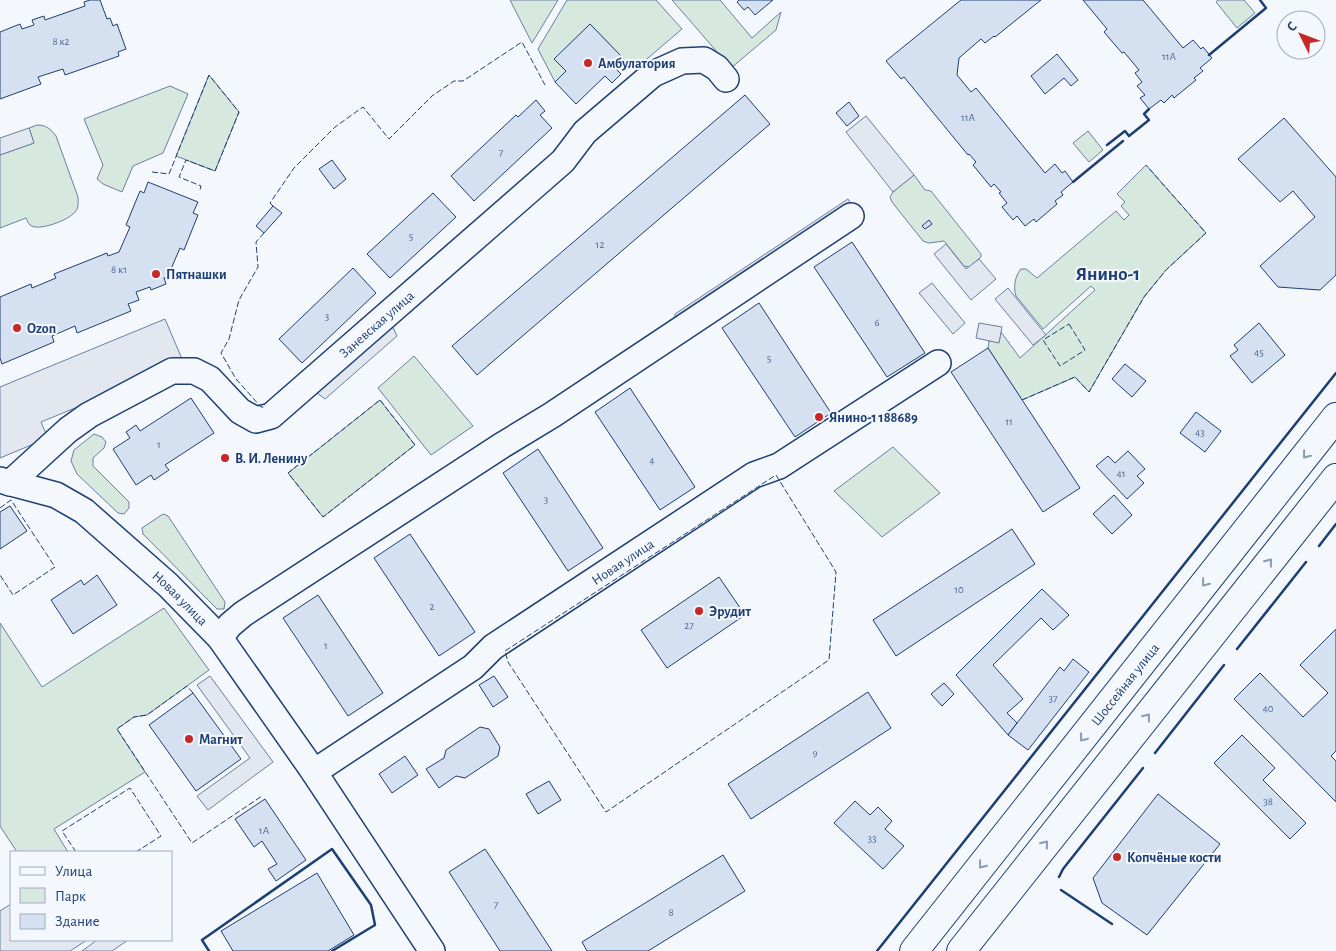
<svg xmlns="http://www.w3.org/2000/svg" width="1336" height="951" font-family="'Alegreya Sans',sans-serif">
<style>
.green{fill:#d7e8df;stroke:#687fa3}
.parking{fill:#e3e8f0;stroke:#687fa3}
.building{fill:#d5e0f0;stroke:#1d3f73}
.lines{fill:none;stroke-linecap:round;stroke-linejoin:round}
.minor-casing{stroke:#1d3f73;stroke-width:28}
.major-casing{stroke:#1d3f73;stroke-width:30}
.minor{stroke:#f4f7fb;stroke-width:25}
.major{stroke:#f4f7fb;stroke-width:28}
.fence{stroke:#1d3f73;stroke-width:1;stroke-dasharray:6 2.5;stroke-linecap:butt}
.wall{stroke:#1d3f73;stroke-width:2.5}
.oneway{stroke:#889bb7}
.poi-dot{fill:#c62828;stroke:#f4f7fb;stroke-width:2}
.labels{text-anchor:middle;stroke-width:4;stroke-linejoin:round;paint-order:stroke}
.number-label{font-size:11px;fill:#4b6792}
.poi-label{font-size:14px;font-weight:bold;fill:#1d3f73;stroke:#f4f7fb;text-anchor:start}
.street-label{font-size:14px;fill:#1d3f73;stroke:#f4f7fb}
.district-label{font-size:19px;font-weight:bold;fill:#1d3f73;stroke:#f4f7fb}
</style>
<rect width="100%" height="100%" fill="#f4f7fb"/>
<g class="green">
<polygon points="510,0 558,0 532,43"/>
<polygon points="567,0 656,0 682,29 634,70 590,24 555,59 566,71 555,82 538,49"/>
<polygon points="672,0 720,0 752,38 781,12 776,30 731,68"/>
<polygon points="1218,0 1244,0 1255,13 1237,28 1216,2"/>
<polygon points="209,75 239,112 215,171 176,156"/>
<polygon points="170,86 188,94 163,153 133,166 122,192 103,184 97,179 103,165 84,119"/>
<path d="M37,125C46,125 51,129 56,136L78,197C78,202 79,208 75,212C69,220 38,232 30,225C28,223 27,220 26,218L0,228V155L34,143L29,128Z"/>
<polygon points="1088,131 1103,150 1089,162 1073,143"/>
<path d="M1146,165L1206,233L1166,270L1144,297L1089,392L1075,377L1022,400L988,348L989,341L999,342L1001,332L1020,358L1095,290L1091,286L1043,329L1016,296C1013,287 1015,276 1021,269H1026L1037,278L1116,211L1124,220L1129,215L1121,206L1125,202L1117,194Z"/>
<polygon points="914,175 925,190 931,191 981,254 981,257 969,267 964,266 944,241 929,243 923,241 892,202 890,197 893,192"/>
<polygon points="414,356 473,426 431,455 378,388"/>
<polygon points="380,400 415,445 323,517 288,473"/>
<polygon points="94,434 102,437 106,442 104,448 93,458 93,466 129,502 129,508 124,514 118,513 77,474 71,461 74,450"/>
<polygon points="893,447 940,493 882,537 834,491"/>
<polygon points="163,514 168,516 225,602 224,609 217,609 143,534 142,528"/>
<polygon points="164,608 209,670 147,715 134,717 117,729 145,772 54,829 68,852 17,852 0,826 0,623 42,687"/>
</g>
<g class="parking">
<polygon points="866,116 914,175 893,192 846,132"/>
<polygon points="29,128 34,143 0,155 0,138"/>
<polygon points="848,199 854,209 675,328 675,314"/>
<polygon points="946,244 966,269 979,259 996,279 971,300 934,254"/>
<polygon points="932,283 965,323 953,334 919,293"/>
<polygon points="1008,288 1046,335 1033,345 995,299"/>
<polygon points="165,319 182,359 138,382 41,422 48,438 0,458 0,387"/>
<polygon points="390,321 397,336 325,399 312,389"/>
<polygon points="979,323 1002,327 999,343 976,338"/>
<polygon points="210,676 273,762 208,810 197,796 250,758 197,685"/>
<polygon points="11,904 11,940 87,940 70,951 0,951 0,911"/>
<polygon points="97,940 128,940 112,951 82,951"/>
</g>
<g class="building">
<polygon points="90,0 100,0 107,19 110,18 113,26 117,24 126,49 118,52 119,56 65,75 63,69 38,77 41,84 0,99 0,32 20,24 22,29 34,25 32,20 44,16 45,20 85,6 84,2"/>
<polygon points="739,0 773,0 755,15 748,7 744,10 737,2"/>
<polygon points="961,0 1041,0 995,37 994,36 985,43 981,39 959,58 957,75 971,92 976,88 1045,173 1055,164 1062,173 1065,171 1073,182 1061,192 1063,195 1055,201 1057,204 1036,222 1034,219 1025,226 1017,216 1013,220 1002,207 1007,203 999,193 1001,192 994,184 991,187 973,165 976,162 969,154 968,155 904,77 901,79 886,61"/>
<polygon points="1083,0 1143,0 1183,48 1193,40 1201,49 1203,47 1212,58 1200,68 1203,71 1194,78 1196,80 1174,98 1172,95 1164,103 1161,100 1149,109 1140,98 1145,95 1137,86 1142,82 1135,73 1139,70 1124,52 1122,53 1104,32 1107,29"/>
<polygon points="590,24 623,58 614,67 621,74 612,83 605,76 576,104 555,82 566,71 554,59"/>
<polygon points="1057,54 1078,80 1071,86 1064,78 1045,94 1031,76"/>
<polygon points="745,95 770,124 477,375 452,346"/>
<polygon points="536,100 545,111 540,115 552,128 474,201 451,176 516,115 518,117"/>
<polygon points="849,102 859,116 847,126 836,113"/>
<polygon points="1284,118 1336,177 1336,275 1320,290 1278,287 1260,266 1315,217 1293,191 1280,202 1238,159"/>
<polygon points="332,160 346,179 334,189 319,169"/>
<polygon points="148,182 198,202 193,213 198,215 184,250 180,248 168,276 164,278 166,284 151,290 150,287 136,292 139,300 128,304 131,311 77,333 75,326 52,336 54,342 2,364 0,358 0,297 31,284 32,288 56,278 54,274 107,253 108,256 119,252 130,227 126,225 140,191 144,193"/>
<polygon points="433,193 456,217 390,278 367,254"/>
<polygon points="273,206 282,213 264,233 256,226"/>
<polygon points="929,220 932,224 925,229 922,226"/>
<polygon points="852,242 925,353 887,377 814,267"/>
<polygon points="353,268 376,293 302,363 279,339"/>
<polygon points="759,303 831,413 795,437 722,328"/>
<polygon points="1259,323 1285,355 1252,383 1230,356 1238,350 1234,345"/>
<polygon points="988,348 1080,488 1043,512 951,372"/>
<polygon points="1125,364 1146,381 1132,397 1112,379"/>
<polygon points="630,388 695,487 660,510 595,412"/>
<polygon points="191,398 214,433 165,465 169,470 154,480 151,475 136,485 113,449 130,438 126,432 136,425 140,431"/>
<polygon points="1196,412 1221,431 1205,452 1180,433"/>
<polygon points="538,449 603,548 568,571 503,473"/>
<polygon points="1128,451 1145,469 1137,476 1144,483 1127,499 1096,466 1108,456 1115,463"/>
<polygon points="1114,495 1132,515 1112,534 1093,514"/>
<polygon points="10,506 27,531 0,549 0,512"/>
<polygon points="1012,529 1035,564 896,656 873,620"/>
<polygon points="410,534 475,632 439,656 374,558"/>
<polygon points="97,575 117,605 73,634 51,600 81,580 84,585"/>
<polygon points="719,577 745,615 667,668 641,630"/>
<polygon points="1042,589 1069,615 1053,630 1041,618 993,665 1023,699 1007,713 1017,723 1008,735 956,675"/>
<polygon points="318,595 383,693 348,716 283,618"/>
<polygon points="1336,629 1336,751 1331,756 1336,761 1336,802 1234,699 1260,673 1303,717 1328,693 1300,665"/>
<polygon points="1073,659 1089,672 1028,750 1008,735 1060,667 1064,671"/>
<polygon points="494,676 508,697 493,707 479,685"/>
<polygon points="944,683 954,694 942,706 931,694"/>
<polygon points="868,692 891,728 751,819 728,784"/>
<polygon points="193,693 241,759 196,791 149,725"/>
<polygon points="480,727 489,729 500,747 498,756 465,778 456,776 439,788 426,769 444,758 446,750"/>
<polygon points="1242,735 1275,768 1263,780 1306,823 1290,839 1214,763"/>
<polygon points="405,756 418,775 392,793 379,774"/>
<polygon points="549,781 561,800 538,814 526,794"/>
<polygon points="1158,794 1220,844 1147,935 1102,903 1093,878"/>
<polygon points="265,799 306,860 276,881 268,869 277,864 262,841 254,847 235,819"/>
<polygon points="855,801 870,815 878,807 892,821 885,829 904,846 883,869 834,823"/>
<polygon points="485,849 503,876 552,951 500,951 449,872"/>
<polygon points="723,855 745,891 648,951 587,951 582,942"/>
<polygon points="317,873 354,935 328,951 233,951 221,931"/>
</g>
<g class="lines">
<g class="minor-casing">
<g id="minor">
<path id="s1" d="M0,480L56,495L84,511L168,585L220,638L314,772L432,951"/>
<path id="s2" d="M10,483L68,430L89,415L172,371H194L210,379L240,411L256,420L271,416L563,161L585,132L653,74L682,61L704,60L717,68L726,79"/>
<polyline points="220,638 230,625 243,614 501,446 552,415 851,216"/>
<path id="s3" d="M314,772L473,667L493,647L754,475L779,466L938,363"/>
</g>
</g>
<g class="major-casing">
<g id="major">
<path id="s4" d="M914,951L1336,417"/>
<polyline points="961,951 1336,478"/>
</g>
</g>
<use href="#minor" class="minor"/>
<use href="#major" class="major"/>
<g class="fence">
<polyline points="152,172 169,174 209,75 239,112 215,171 186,160 179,177 201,186 200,190"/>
<polyline points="273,206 270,203 294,168 335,127 363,107 389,139 432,96 454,81 463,81 522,42 545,85"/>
<polyline points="264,233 256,242 258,267 239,300 229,339 221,353 236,379 261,407 264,407"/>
<polygon points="1069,324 1085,350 1060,366 1043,340"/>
<polygon points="380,400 415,445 323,517 288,473"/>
<polyline points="1022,400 1075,377 1089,392 1144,297 1166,270 1206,233 1146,165"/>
<polygon points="776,475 836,572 829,660 606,812 508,662 505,651"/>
<polyline points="0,508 11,500 55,567 13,595 0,575"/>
<polyline points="193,693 187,686 147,715 134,717 117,729 192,843 262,796"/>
<polyline points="76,852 62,831 130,788 161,836 136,852"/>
</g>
<g class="wall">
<polyline points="1209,55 1266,8 1260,0"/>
<polyline points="1107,145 1125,131 1129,136 1149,120 1144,114 1149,109"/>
<polyline points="1073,182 1123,141"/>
<polyline points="1319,546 1336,524"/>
<polyline points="1237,649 1306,562"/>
<polyline points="1155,753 1224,665"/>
<polyline points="1059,877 1063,869 1143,768"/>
<polyline points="1061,890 1112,924"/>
<polyline points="209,951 202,940 332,849 371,905 375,925 332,951"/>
<polyline points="877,951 1336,373"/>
</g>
</g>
<defs><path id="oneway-chevron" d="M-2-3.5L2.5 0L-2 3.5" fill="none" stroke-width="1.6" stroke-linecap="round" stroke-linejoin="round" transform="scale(1.25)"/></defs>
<g class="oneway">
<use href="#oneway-chevron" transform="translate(1306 455) rotate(128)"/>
<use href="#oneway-chevron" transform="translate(1269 562) rotate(-52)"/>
<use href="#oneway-chevron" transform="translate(1205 583) rotate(128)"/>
<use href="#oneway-chevron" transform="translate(1147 717) rotate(-52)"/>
<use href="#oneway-chevron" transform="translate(1083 738) rotate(128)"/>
<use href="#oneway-chevron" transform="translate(1045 844) rotate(-51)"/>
<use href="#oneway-chevron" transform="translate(982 865) rotate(128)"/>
</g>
<g class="poi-dot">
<circle cx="588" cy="63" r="5"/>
<circle cx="156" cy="274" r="5"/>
<circle cx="17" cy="328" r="5"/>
<circle cx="819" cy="417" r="5"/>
<circle cx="225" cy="458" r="5"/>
<circle cx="699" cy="611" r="5"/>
<circle cx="189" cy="739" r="5"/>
<circle cx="1117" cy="857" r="5"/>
</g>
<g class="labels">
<g class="number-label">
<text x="61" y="45">8 к2</text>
<text x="1169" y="60">11А</text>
<text x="968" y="121">11А</text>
<text x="501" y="156">7</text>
<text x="411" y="240">5</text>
<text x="600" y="248">12</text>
<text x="119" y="273">8 к1</text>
<text x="327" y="320">3</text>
<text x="877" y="326">6</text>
<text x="1259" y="356">45</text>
<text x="769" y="362">5</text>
<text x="1009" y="425">11</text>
<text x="1200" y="436">43</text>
<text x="159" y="448">1</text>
<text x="652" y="464">4</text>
<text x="1121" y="477">41</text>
<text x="546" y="503">3</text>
<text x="959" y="593">10</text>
<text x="432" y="610">2</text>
<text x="689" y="629">27</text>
<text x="326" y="649">1</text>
<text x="1053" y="702">37</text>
<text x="1268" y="712">40</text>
<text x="815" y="756">9</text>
<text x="1268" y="805">38</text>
<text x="264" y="834">1А</text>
<text x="872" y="842">33</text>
<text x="496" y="908">7</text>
<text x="671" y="916">8</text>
</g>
<g class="poi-label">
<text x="598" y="68">Амбулатория</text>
<text x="166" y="279">Пятнашки</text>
<text x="27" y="333">Ozon</text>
<text x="829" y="422">Янино-1 188689</text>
<text x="235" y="463">В. И. Ленину</text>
<text x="709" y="616">Эрудит</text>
<text x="199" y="744">Магнит</text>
<text x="1127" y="862">Копчёные кости</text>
</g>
<g class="street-label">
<text dy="5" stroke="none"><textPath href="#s2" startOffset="456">Заневская улица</textPath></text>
<text dy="5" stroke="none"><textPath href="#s3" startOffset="374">Новая улица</textPath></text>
<text dy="5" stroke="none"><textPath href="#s1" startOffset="220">Новая улица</textPath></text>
<text dy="5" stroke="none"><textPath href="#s4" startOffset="340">Шоссейная улица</textPath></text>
</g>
<g class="district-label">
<text x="1108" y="280">Янино-1</text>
</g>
</g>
<rect x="10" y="851" width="162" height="90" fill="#f4f7fb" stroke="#9eadc5"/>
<rect x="20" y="867" width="25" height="8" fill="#f4f7fb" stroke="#9eadc5"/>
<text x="55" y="876" font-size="15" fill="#1d3f73">Улица</text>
<rect x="20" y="888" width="25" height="15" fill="#d7e8df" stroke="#9eadc5"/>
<text x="55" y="901" font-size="15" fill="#1d3f73">Парк</text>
<rect x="20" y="914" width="25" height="15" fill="#d5e0f0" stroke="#9eadc5"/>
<text x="55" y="926" font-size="15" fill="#1d3f73">Здание</text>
<g transform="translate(1301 35) rotate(312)"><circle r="24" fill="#f4f7fb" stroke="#9eadc5"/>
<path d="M0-4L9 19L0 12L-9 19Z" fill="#c62828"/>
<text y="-8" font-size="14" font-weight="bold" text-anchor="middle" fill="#1d3f73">С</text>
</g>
</svg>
